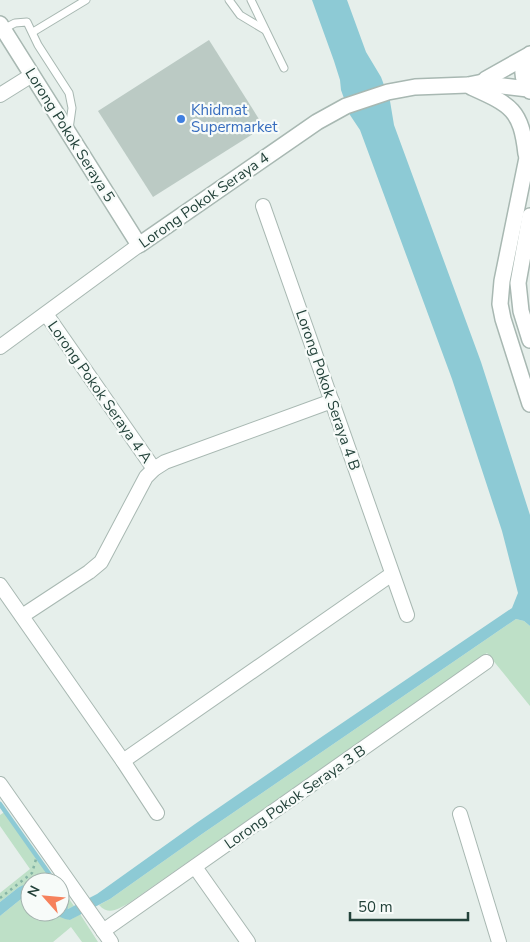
<svg xmlns="http://www.w3.org/2000/svg" width="530" height="942" font-family="'Nunito Sans',sans-serif">
<style>
.green{fill:#bee0c7}
.water{fill:#8dcad5}
.lines{fill:none;stroke-linecap:round;stroke-linejoin:round}
.stream{stroke:#8dcad5;stroke-width:4.5}
.building{fill:#bbcac4}
.service-casing{stroke:#a8b8b2;stroke-width:9}
.minor-casing{stroke:#a8b8b2;stroke-width:16}
.tertiary-casing{stroke:#a8b8b2;stroke-width:18}
.path{stroke:#85b4a5;stroke-width:2.5;stroke-dasharray:2.5 4;stroke-linecap:butt}
.service{stroke:#fff;stroke-width:7}
.minor{stroke:#fff;stroke-width:14}
.tertiary{stroke:#fff;stroke-width:15}
.shop-dot{fill:#3f7fe0;stroke:#f7fbf9;stroke-width:2}
.labels{text-anchor:middle;stroke-width:4.5;stroke-linejoin:round;paint-order:stroke}
.shop-label{font-size:15px;fill:#366cbe;stroke:#f7fbf9;text-anchor:start}
.street-label{font-size:15px;fill:#23423a;stroke:#f7fbf9}
</style>
<rect width="100%" height="100%" fill="#e6efeb"/>
<g class="green">
<path d="M516,619L524,621L530,626V706L487,653L129,903C118,909 109,916 99,905L110,899L202,834Z"/>
<polygon points="6,811 57,882 30,882 30,884 19,887 0,902 0,893 30,869 0,826 0,815"/>
<polygon points="60,886 74,906 66,910 60,907"/>
<polygon points="30,893 30,912 53,912 70,920 80,914 98,942 82,942 71,927 53,942 0,942 0,916 26,895"/>
</g>
<g class="water">
<path d="M312,0H347L366,52L381,77L390,101L394,125L481,362L530,515V626L524,621L516,619L202,834L110,899L70,920C63,919 58,916 53,912H60V907L66,910L97,894L195,824L320,738L512,608L518,593L502,531L452,379L360,130L350,115L341,90L340,80L334,61Z"/>
<polygon points="26,884 30,884 30,893 26,895 0,916 0,902 19,887"/>
</g>
<g class="lines">
<g class="stream">
<polyline points="0,804 55,882"/>
<polyline points="60,890 66,898 65,914"/>
</g>
</g>
<polygon class="building" points="209,40 264,127 153,197 98,111"/>
<g class="lines">
<g class="service-casing">
<g id="service">
<polyline points="229,0 240,15 265,30"/>
<polyline points="251,0 284,68"/>
<polyline points="3,29 15,23 27,22 38,45 69,93 72,108 69,129"/>
<polyline points="33,32 86,0"/>
</g>
</g>
<g class="minor-casing">
<g id="minor">
<polyline points="0,95 32,75"/>
<polyline points="263,206 407,615"/>
<polyline points="46,314 154,469"/>
<polyline points="0,347 139,245"/>
<polyline points="0,585 123,761 157,813"/>
<polyline points="22,616 89,572 101,562 146,477 154,469 165,462 332,401"/>
<polyline points="123,761 392,574"/>
<polyline points="0,784 111,942"/>
<polyline points="460,814 499,942"/>
<polyline points="195,867 248,942"/>
<polyline points="103,931 486,662"/>
</g>
</g>
<g class="tertiary-casing">
<g id="tertiary">
<polyline points="0,24 139,245 317,122 346,106 388,92 415,87 468,85 483,82 486,84 528,89"/>
<path d="M530,54C520,65 521,79 530,91"/>
<polyline points="483,82 486,79 527,56"/>
<path d="M471,87C511,105 521,109 526,154"/>
<polyline points="530,143 502,281 500,304 503,319 530,404"/>
<polyline points="530,216 518,283 521,311 530,340"/>
</g>
</g>
<polyline class="path" points="0,898 32,873 36,859"/>
<use href="#service" class="service"/>
<use href="#minor" class="minor"/>
<use href="#tertiary" class="tertiary"/>
</g>
<circle class="shop-dot" cx="181" cy="119" r="5"/>
<g class="labels">
<g class="shop-label">
<text x="191" y="115">Khidmat<tspan x="191" dy="17">Supermarket</tspan></text>
</g>
<g class="street-label">
<text transform="translate(70 135) rotate(58)" y="5">Lorong Pokok Seraya 5</text>
<text transform="translate(204 200) rotate(-35)" y="5">Lorong Pokok Seraya 4</text>
<text transform="translate(328 390) rotate(71)" y="5">Lorong Pokok Seraya 4 B</text>
<text transform="translate(100 392) rotate(55)" y="5">Lorong Pokok Seraya 4 A</text>
<text transform="translate(295 797) rotate(-35)" y="5">Lorong Pokok Seraya 3 B</text>
</g>
</g>
<g transform="translate(45 897) rotate(297)"><circle r="24" fill="#f7fbf9" stroke="#a2b1ad"/>
<path d="M0-4L9 19L0 12L-9 19Z" fill="#f6815c"/>
<text y="-8" font-size="14" font-weight="bold" text-anchor="middle" fill="#23423a">N</text>
</g>
<path d="M350 912v8h118v-8" fill="none" stroke="#23423a" stroke-width="2.5"/>
<text x="358" y="912" font-size="15" fill="#23423a" stroke="#f7fbf9" stroke-width="4" paint-order="stroke">50 m</text>
</svg>
